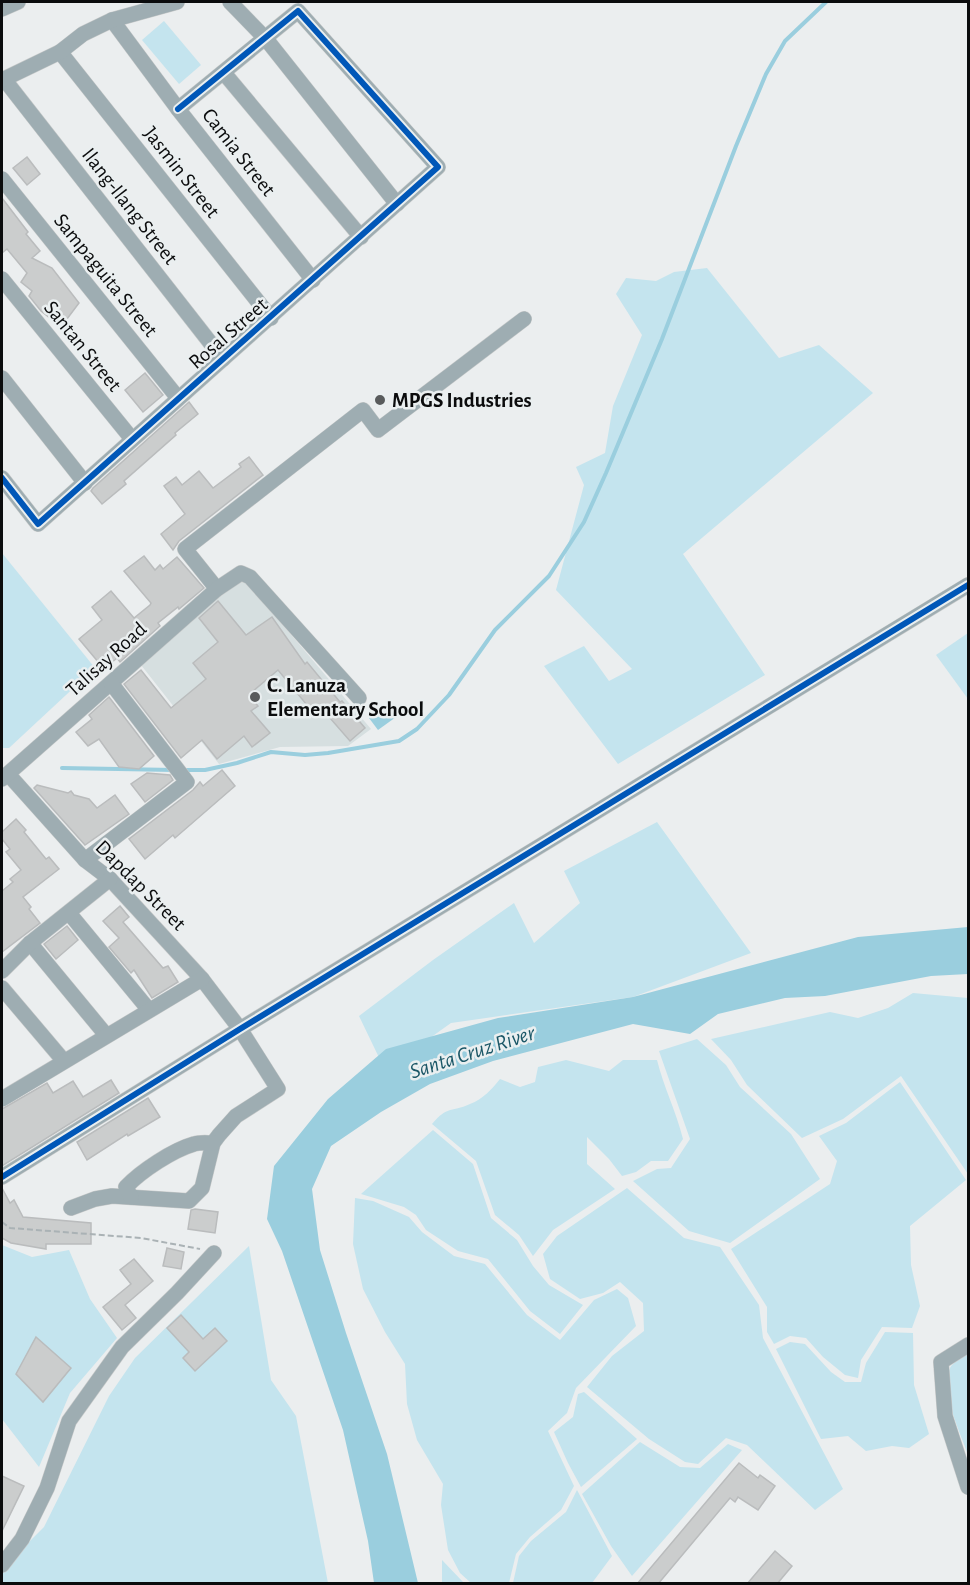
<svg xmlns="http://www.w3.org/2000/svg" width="970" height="1585" font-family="'Alegreya Sans',sans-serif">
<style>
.built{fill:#d6dfe0}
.green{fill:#c4e4ee}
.water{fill:#9acede}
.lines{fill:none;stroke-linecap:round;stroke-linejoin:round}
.stream{stroke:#9acede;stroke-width:4}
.building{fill:#cbcdcd;stroke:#babcbd;stroke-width:1.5}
.street-casing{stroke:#c8caca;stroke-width:16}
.path{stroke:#aab2b5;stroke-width:2;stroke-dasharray:6 3;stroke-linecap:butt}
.street{stroke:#9eadb2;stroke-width:15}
.cycleway-casing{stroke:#eaeff0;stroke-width:10}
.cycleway{stroke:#0057b8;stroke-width:6}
.poi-dot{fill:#595b5c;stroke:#eaeff0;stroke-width:2}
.labels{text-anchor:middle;stroke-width:5;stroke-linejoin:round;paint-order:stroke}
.street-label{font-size:21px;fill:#0b0c0d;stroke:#eaeff0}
.poi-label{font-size:21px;font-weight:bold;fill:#0b0c0d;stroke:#eaeff0;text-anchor:start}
.water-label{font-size:22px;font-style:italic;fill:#1b5767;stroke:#eaeff0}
</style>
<rect width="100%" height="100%" fill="#ebeeef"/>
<polygon class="built" points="239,580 245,580 371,729 348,746 280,747 219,764 141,665"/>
<g class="green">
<polygon points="164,21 201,65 179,84 142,40"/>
<polygon points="707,268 779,358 819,345 873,393 683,554 765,675 618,764 544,666 584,646 609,681 632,669 556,590 584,485 576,467 605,453 613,406 642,335 616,294 626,278 656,281 674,272"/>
<polygon points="2,553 95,668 9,748 2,748"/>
<polygon points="968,633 968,699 936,655"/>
<polygon points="657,822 751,953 633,997 451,1023 385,1070 359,1016 433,960 514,903 534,943 580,903 564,871"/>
<polygon points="913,993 968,998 968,1174 901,1076 843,1119 802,1138 747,1085 731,1060 711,1039 830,1012 858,1018 888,1008"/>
<polygon points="697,1039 726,1065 740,1087 791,1134 820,1179 730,1243 689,1231 633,1181 657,1169 671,1168 690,1139 659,1051"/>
<path d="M566,1060L609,1071L623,1060H657C664,1088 676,1111 683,1139L668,1161H651L636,1172L622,1176L609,1159L587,1137V1164L615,1189L553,1230L533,1256L519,1235L495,1215L476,1161L432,1124C448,1105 450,1113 470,1104C483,1099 492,1089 500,1079L520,1087L535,1082L538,1067Z"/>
<polygon points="900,1082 966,1180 910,1226 911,1265 920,1306 912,1328 882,1327 861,1360 858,1378 845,1375 823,1357 806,1338 790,1336 774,1344 767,1332 767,1307 731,1249 830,1184 837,1161 819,1136 846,1123"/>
<polygon points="433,1130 473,1164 491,1218 517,1240 533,1266 549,1285 583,1305 560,1334 530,1311 488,1259 458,1251 426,1230 416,1215 404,1207 361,1194"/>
<polygon points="627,1188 684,1238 720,1247 759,1305 763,1338 843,1489 815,1510 747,1445 726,1438 698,1464 685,1462 649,1439 587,1387 612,1356 644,1331 643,1303 620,1282 603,1293 580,1299 550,1279 543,1254 557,1236"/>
<polygon points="355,1198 373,1201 409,1217 422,1232 454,1256 485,1264 527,1315 560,1340 594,1300 617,1289 628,1298 636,1326 576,1388 567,1413 548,1431 574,1486 561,1510 530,1537 516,1554 509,1583 471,1583 460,1573 448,1550 441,1505 443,1484 417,1440 407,1404 405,1364 385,1332 363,1289 353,1244"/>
<polygon points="2,1245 32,1257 69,1250 90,1299 117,1338 70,1393 39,1467 2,1419"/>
<polygon points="249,1246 271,1380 296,1416 328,1583 2,1584 2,1569 44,1527 109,1396 135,1358"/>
<polygon points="885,1332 913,1333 914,1385 929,1434 909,1448 892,1446 866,1451 848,1436 821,1439 776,1349 790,1342 805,1344 831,1372 845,1382 861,1382 866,1363"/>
<path d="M968,1354V1455C961,1434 939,1390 950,1368C953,1362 962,1357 968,1354Z"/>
<polygon points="584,1392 637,1439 581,1487 568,1463 554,1432 573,1417 578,1394"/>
<polygon points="640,1442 680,1467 700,1468 728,1444 742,1450 632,1576 611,1546 582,1494"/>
<polygon points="577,1490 612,1556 592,1583 513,1583 519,1556 531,1541 566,1512"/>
<polygon points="442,1560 464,1583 442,1583"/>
</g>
<g class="water">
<polygon points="387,705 396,717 378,730 369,718"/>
<polygon points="968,927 968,974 931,976 825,996 785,998 718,1014 690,1034 633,1024 493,1061 430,1084 381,1112 331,1146 312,1189 320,1250 346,1333 387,1454 418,1583 374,1583 368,1541 343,1430 282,1251 267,1219 274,1166 328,1099 386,1049 498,1018 633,997 858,937"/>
</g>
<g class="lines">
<g class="stream">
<polyline points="62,768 174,770"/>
<polyline points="184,770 205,770 237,763 271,752 305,755 328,753 399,741 417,729 449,695 495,630 549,576 584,522 606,473 662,339 736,146 766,74 785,41 826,2"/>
</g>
</g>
<g class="building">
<polygon points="27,157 40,174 27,185 13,168"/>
<polygon points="2,198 28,232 26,234 40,251 32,258 52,268 79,303 61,327 41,311 29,296 32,291 21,282 27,273 7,249 2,253"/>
<polygon points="145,373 163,395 143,412 125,390"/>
<polygon points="189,402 198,414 175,433 176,435 124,481 126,484 102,504 91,491 93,488"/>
<polygon points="249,457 263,475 179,541 173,550 161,534 185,514 164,486 176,477 182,485 199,471 213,488 241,467 239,464"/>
<polygon points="144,556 155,570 160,565 163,569 177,557 204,588 179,609 178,607 158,623 160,626 120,662 117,658 104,669 79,639 102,620 92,607 111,591 134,618 150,605 151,603 124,571"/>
<polygon points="218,601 246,635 272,617 305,664 307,662 340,702 342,701 365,728 350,741 323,710 316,716 278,670 252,692 253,693 250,696 258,706 251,711 270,733 252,747 244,736 217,759 202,740 181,758 124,684 141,670 171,708 206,679 193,663 218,642 199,618"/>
<polygon points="109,697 154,756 139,769 119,767 99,739 88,746 76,732 92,719 89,715"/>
<polygon points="222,770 235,786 175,838 173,835 145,859 129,839 193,790 200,782 203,786"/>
<polygon points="147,773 170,775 173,780 145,802 131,784"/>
<polygon points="37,785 68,793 71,791 74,795 89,799 97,808 115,795 129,814 85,845 34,788"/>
<polygon points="16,819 26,830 24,832 46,859 49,857 59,869 23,897 31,907 29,909 40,923 2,952 2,891 13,882 10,879 21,870 6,852 10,849 2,839 2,832"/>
<polygon points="120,906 129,917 123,922 163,968 168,966 178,982 152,998 134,970 131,973 109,947 119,938 103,921"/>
<polygon points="67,926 78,940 56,959 44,944"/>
<polygon points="111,1080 119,1093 2,1166 2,1109 47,1083 53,1093 73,1081 83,1097"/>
<polygon points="148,1098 160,1117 128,1136 127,1134 87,1160 77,1142"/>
<polygon points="2,1188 10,1203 14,1200 23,1217 91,1223 91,1244 46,1244 46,1249 11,1243 2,1238"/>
<polygon points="195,1209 218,1212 215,1233 188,1229 191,1210"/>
<polygon points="167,1248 184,1252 181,1269 163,1266"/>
<polygon points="134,1259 153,1281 125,1305 136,1318 122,1330 103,1307 131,1284 120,1270"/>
<polygon points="181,1315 203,1339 215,1328 227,1341 195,1371 183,1358 189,1352 167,1328"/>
<polygon points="36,1337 71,1368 43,1402 16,1374"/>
<polygon points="739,1463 758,1478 760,1475 775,1486 758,1510 738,1497 735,1502 730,1498 658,1584 637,1584"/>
<polygon points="2,1476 24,1486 2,1531"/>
<polygon points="775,1551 792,1566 777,1584 747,1584"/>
</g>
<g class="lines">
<g class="street-casing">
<g id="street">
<polyline points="230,2 266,39 397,204"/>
<polyline points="2,9 18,2"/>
<polyline points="112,20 178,109 313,280"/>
<polyline points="60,52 271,318"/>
<polyline points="224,73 361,237"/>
<polyline points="4,79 223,359"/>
<polyline points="2,80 60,52 83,34 112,20 177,2"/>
<polyline points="2,179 178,398"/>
<polyline points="2,279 132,439"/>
<polyline points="2,378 85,483"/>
<polyline points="2,478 38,524 438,167 298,11 178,109"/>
<polyline points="217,589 185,549 363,410 378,430 524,319"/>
<polyline points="8,774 85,860 110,879 202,979 240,1029 278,1089 236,1116 219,1135 213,1143 202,1188 189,1201 112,1196 95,1199 71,1208"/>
<polyline points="2,779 217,589 241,573 250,577 359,698"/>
<polyline points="85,860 187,782 111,683"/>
<polyline points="69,913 149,1010"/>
<polyline points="30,943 106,1035"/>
<polyline points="2,971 30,943 110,879"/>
<polyline points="2,988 63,1060"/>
<polyline points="2,1099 202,979"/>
<polyline points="2,1177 240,1029 968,585"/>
<path d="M131,1197L126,1187C141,1171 173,1150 194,1144C200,1142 207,1143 213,1143"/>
<polyline points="968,1345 941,1362 945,1416 968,1487"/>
<polyline points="2,1565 22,1539 47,1488 69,1421 122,1347 177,1293 214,1253"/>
</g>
</g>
<polyline class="path" points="2,1222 10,1228 141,1238 200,1249"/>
<use href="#street" class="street"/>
<g class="cycleway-casing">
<g id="cycleway">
<polyline points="2,478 38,524 438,167 298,11 178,109"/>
<polyline points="2,1177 240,1029 968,585"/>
</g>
</g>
<use href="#cycleway" class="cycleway"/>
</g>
<g class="poi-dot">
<circle cx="380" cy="400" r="6"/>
<circle cx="255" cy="697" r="6"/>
</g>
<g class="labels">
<g class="street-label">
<text transform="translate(239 152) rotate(52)" y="7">Camia Street</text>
<text transform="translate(182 172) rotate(52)" y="7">Jasmin Street</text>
<text transform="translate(130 206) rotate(52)" y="7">Ilang-Ilang Street</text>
<text transform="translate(106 275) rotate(51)" y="7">Sampaguita Street</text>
<text transform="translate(228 333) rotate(-41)" y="7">Rosal Street</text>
<text transform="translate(83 346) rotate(51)" y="7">Santan Street</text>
<text transform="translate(106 659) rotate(-42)" y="7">Talisay Road</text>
<text transform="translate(141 885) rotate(45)" y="7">Dapdap Street</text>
</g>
<g class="poi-label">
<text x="392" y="407">MPGS Industries</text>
<text x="267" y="692">C. Lanuza<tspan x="267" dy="24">Elementary School</tspan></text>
</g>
<g class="water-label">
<text transform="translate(472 1051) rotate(-18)" y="8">Santa Cruz River</text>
</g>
</g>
<rect width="970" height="1585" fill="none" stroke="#0b0c0d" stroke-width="6"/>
</svg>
